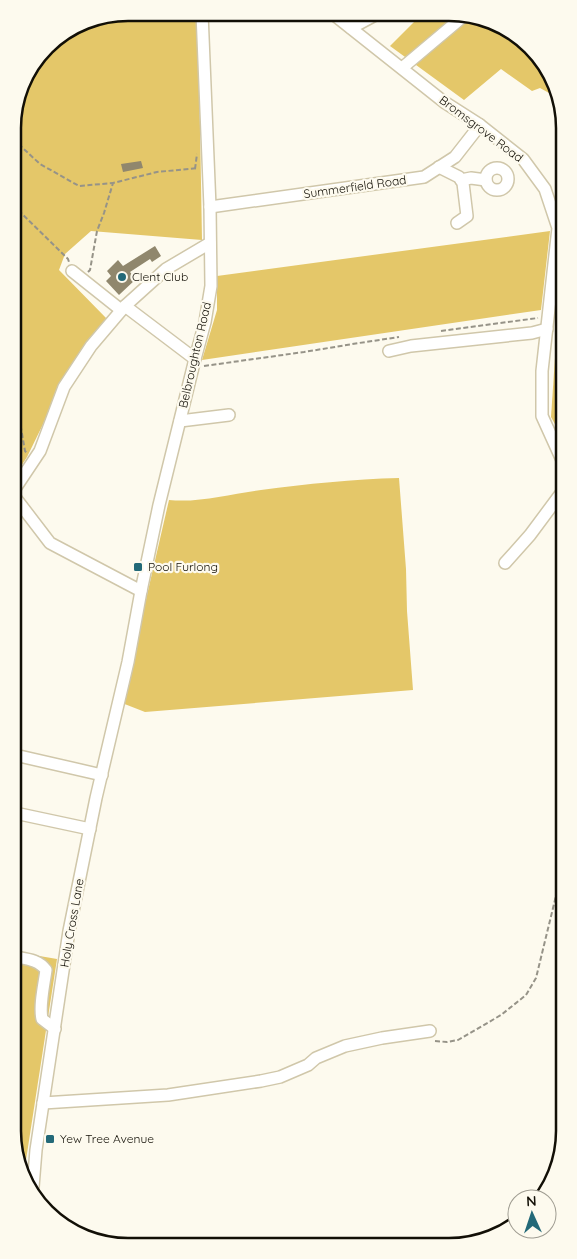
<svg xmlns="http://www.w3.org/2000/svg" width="577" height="1259" font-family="Quicksand,sans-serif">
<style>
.green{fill:#e4c769}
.building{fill:#90876d}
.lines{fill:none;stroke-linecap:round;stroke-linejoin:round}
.minor-casing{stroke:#d0c7aa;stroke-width:14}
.path{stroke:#969388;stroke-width:2;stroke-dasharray:5 2.5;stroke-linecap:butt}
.minor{stroke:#fff;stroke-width:11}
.poi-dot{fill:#236978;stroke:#fdfaee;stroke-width:2}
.labels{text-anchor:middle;stroke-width:4.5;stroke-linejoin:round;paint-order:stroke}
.street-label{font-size:12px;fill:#120f06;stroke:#fdfaee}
.poi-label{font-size:12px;fill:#120f06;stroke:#fdfaee;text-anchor:start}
.rim{fill:none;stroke:#120f06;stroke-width:2.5}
</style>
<rect width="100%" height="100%" fill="#fdfaee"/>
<g class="green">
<polygon points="128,13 198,13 202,240 91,231 65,254 59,270 107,319 71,367 27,457 14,477 13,120 24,77 52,41 84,21"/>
<polygon points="422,14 471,15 525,41 560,99 540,88 532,91 501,69 464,100 390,46"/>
<polygon points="550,231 541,310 202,360 217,310 217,276"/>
<polygon points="557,328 561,328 562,437 551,417"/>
<path d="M399,478L406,569L407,611L413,690L145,712L122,703L169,500C199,503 230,494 261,490C307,484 353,479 399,478Z"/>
<polygon points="16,952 57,959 24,1173 17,1161"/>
</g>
<g class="building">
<polygon points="141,161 143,168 123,172 121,164"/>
<polygon points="155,246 161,256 152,262 150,259 130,272 136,279 119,295 106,281 111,276 107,271 118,260 123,266"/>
</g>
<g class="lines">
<g class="minor-casing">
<g id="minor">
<polyline points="333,14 444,102 480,125 523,159 545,189 558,228 542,371 542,416 562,460"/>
<polyline points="351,28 377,14"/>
<polyline points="402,68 465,15"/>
<polyline points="439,167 459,177 463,183 467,216 457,223"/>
<circle cx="497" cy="179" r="11"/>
<polyline points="461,180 471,178 486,180"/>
<polyline points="210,207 424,177 455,157 480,125"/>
<polyline points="72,271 121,310"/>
<polyline points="125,306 195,359"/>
<polyline points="389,351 411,346 532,333 547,329"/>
<polyline points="180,421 229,415"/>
<polyline points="14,490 40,451 64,387 91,346 125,306 166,269 210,243"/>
<polyline points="14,496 50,543 141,591"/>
<polyline points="505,563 530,535 562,492"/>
<polyline points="15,755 102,775"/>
<polyline points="15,813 90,829"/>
<path d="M16,957C27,959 39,960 46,970C44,985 39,1006 42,1019L55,1029"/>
<polyline points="43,1103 168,1095 261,1081 280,1077 308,1065 316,1058 345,1046 382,1038 430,1031"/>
<polyline points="33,1187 36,1150 69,931 96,798 128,662 141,591 159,505 195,359 205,322 211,286 210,207 202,13"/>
</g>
</g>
<g class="path">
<polyline points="175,13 193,18"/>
<polyline points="38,59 95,19"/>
<polyline points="13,139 40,164 79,186 113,183"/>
<polyline points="195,169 197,154"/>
<polyline points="13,205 68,259 69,262"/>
<polyline points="88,272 90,270 97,231 104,213 113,183 157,172 198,168"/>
<polyline points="441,331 538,318"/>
<polyline points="204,366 304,352 359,343 399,337"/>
<polyline points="14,412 21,428 25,451 27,453"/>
<polyline points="435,1041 447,1042 458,1040 501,1015 526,995 536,978 563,867"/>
</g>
<use href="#minor" class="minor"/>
</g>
<g class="poi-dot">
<circle cx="122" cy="277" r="5"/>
<rect x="133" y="562" width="10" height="10" rx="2.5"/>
<rect x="45" y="1134" width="10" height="10" rx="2.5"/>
</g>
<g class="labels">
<g class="street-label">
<text transform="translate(481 129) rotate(37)" y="4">Bromsgrove Road</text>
<text transform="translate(355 187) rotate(-8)" y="4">Summerfield Road</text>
<text transform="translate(195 355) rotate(-77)" y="4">Belbroughton Road</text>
<text transform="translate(72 923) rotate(-80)" y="4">Holy Cross Lane</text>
</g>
<g class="poi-label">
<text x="132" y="281">Clent Club</text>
<text x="148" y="571">Pool Furlong</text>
<text x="60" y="1143">Yew Tree Avenue</text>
</g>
</g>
<path d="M0 0H577V1259H0ZM128 21H449A107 107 0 0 1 556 128V1131A107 107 0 0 1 449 1238H128A107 107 0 0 1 21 1131V128A107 107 0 0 1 128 21Z" fill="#fdfaee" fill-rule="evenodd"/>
<path class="rim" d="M128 21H449A107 107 0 0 1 556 128V1131A107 107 0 0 1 449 1238H128A107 107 0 0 1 21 1131V128A107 107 0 0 1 128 21Z"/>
<g transform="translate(532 1214) rotate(357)"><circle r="24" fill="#fdfaee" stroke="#9f9c91"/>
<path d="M0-4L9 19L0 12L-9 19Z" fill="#236978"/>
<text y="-8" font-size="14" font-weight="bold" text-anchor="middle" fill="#120f06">N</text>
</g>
</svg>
